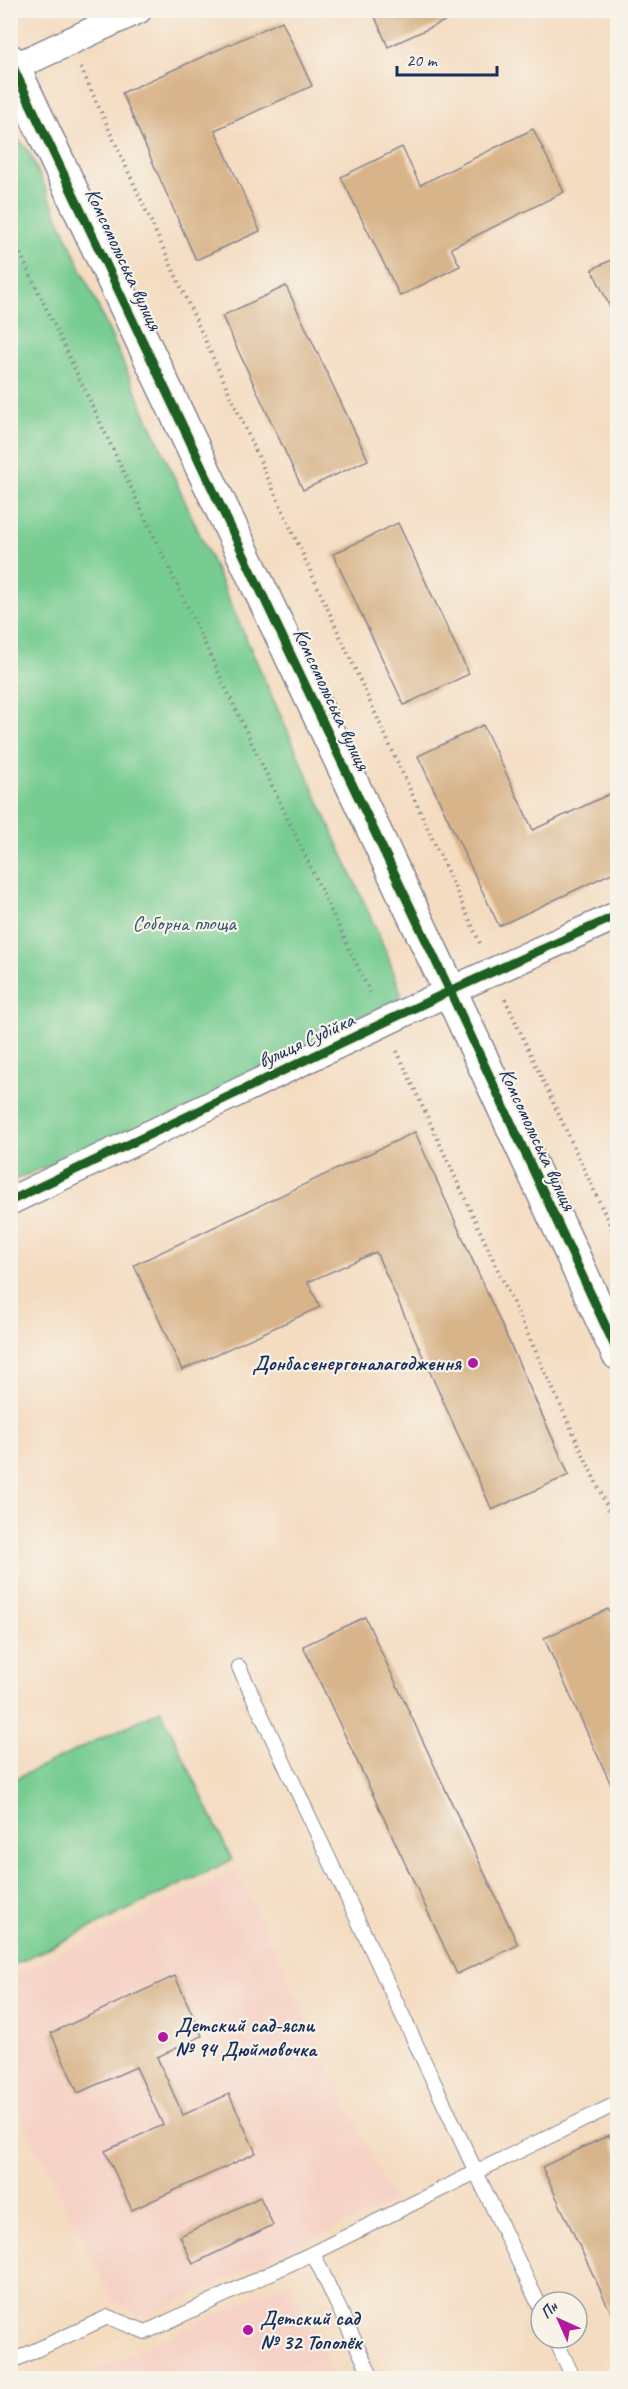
<svg xmlns="http://www.w3.org/2000/svg" width="628" height="2389" font-family="Caveat,sans-serif">
<style>
.built{fill:#f6d1c5}
.park{fill:#76cc91;stroke:#487e78;stroke-width:1.5}
.building{fill:#d8b48a}
.lines{fill:none;stroke-linecap:round;stroke-linejoin:round}
.lane-casing{stroke:#888690;stroke-width:16}
.street-casing{stroke:#888690;stroke-width:30}
.secondary-casing{stroke:#888690;stroke-width:36}
.path{stroke:#888690;stroke-width:4;stroke-dasharray:1.5 4.5;stroke-linecap:butt}
.lane{stroke:#fff;stroke-width:14}
.street{stroke:#fff;stroke-width:27}
.secondary{stroke:#fff;stroke-width:33}
.cycleway-casing{stroke:#f7f3e8;stroke-width:13}
.cycleway{stroke:#1b5e20;stroke-width:9}
.poi-dot{fill:#b5179e;stroke:#f7f3e8;stroke-width:2}
.labels{text-anchor:middle;stroke-width:4.5;stroke-linejoin:round;paint-order:stroke}
.street-label{font-size:21px;fill:#1b2f5e;stroke:#f7f3e8}
.park-label{font-size:21px;fill:#32566b;stroke:#f7f3e8}
.poi-label{font-size:21px;font-weight:bold;fill:#1b2f5e;stroke:#f7f3e8;text-anchor:start}
</style>
<rect width="100%" height="100%" fill="#f7f3e8"/>
<filter id="ink" filterUnits="userSpaceOnUse"><feTurbulence type="fractalNoise" baseFrequency=".0167" numOctaves="2"/><feDisplacementMap in="SourceGraphic" scale="12" xChannelSelector="R" yChannelSelector="G"/><feConvolveMatrix kernelMatrix="1 2 1 2 8 2 1 2 1" color-interpolation-filters="sRGB"/></filter>
<filter id="wash" filterUnits="userSpaceOnUse"><feTurbulence type="fractalNoise" baseFrequency=".008" numOctaves="4" result="noise"/><feDisplacementMap in="SourceGraphic" scale="24" xChannelSelector="R" yChannelSelector="G"/><feGaussianBlur stdDeviation="1.35" result="paint"/><feColorMatrix in="noise" values="0 0 0 0 0 0 0 0 0 0 0 0 0 0 0 0 0 1.4 0 .05"/><feComposite in="paint" operator="in"/></filter>
<g filter="url(#wash)">
<rect width="100%" height="100%" fill="#f4dcc1"/>
<g class="built">
<polygon points="237,1869 393,2202 147,2316 114,2302 11,2097 11,1977"/>
<polygon points="289,2281 336,2378 80,2378"/>
</g>
<g class="park">
<polygon points="10,131 29,152 387,954 401,993 395,1009 363,1037 11,1181"/>
<polygon points="161,1710 232,1860 11,1966 11,1781"/>
</g>
<g id="blocks">
<g class="building">
<polygon points="372,10 469,10 388,47"/>
<polygon points="282,21 312,86 215,130 260,231 196,260 122,93"/>
<polygon points="533,129 564,192 451,248 460,266 400,296 341,177 402,147 420,185"/>
<polygon points="618,257 618,324 592,269"/>
<polygon points="286,286 368,460 303,490 222,316"/>
<polygon points="398,523 469,674 404,705 333,554"/>
<polygon points="483,725 533,830 618,790 618,870 499,926 418,756"/>
<polygon points="415,1132 569,1475 492,1510 376,1252 308,1282 320,1307 182,1370 134,1265"/>
<polygon points="608,1609 618,1630 618,1800 544,1638"/>
<polygon points="365,1617 518,1945 457,1974 303,1646"/>
<polygon points="175,1976 202,2036 157,2057 183,2115 229,2094 256,2153 132,2210 105,2151 163,2125 136,2067 78,2093 51,2033"/>
<polygon points="609,2135 618,2154 618,2317 614,2319 542,2167"/>
<polygon points="260,2197 273,2225 193,2264 180,2236"/>
</g>
</g>
</g>
<g filter="url(#ink)">
<use href="#blocks" fill-opacity="0" stroke="#888690" stroke-width="1.5"/>
<g class="lines">
<g class="lane-casing">
<g id="lane">
<polyline points="239,1667 476,2172 618,2103"/>
<polyline points="313,2253 372,2378"/>
<polyline points="555,2338 572,2375 564,2378"/>
<polyline points="10,2362 108,2317 146,2332 313,2253 476,2172 541,2309"/>
</g>
</g>
<g class="street-casing">
<g id="street">
<polyline points="10,69 138,10"/>
<polyline points="10,1201 450,991 618,915"/>
</g>
</g>
<g class="secondary-casing">
<polyline id="secondary" points="10,61 450,991 618,1353"/>
</g>
<g class="path">
<polyline points="81,68 480,943"/>
<polyline points="10,232 371,995"/>
<polyline points="505,999 618,1242"/>
<polyline points="397,1051 618,1530"/>
</g>
<use href="#lane" class="lane"/>
<use href="#street" class="street"/>
<use href="#secondary" class="secondary"/>
<g class="cycleway-casing">
<g id="cycleway">
<polyline points="10,61 450,991 618,1353"/>
<polyline points="10,1201 450,991 618,915"/>
</g>
</g>
<use href="#cycleway" class="cycleway"/>
</g>
</g>
<g class="poi-dot">
<circle cx="473" cy="1363" r="6"/>
<circle cx="163" cy="2037" r="6"/>
<circle cx="248" cy="2330" r="6"/>
</g>
<g class="labels">
<g class="street-label">
<text transform="translate(124 259) rotate(65)" y="7">Комсомольська вулиця</text>
<text transform="translate(332 699) rotate(65)" y="7">Комсомольська вулиця</text>
<text transform="translate(306 1040) rotate(-25)" y="7">вулиця Судійка</text>
<text transform="translate(538 1139) rotate(65)" y="7">Комсомольська вулиця</text>
</g>
<g class="park-label">
<text x="184" y="930">Соборна площа</text>
</g>
<g class="poi-label">
<text x="461" y="1370" text-anchor="end">Донбасенергоналагодження</text>
<text x="175" y="2032">Детский сад-ясли<tspan x="175" dy="24">№ 94 Дюймовочка</tspan></text>
<text x="260" y="2325">Детский сад<tspan x="260" dy="24">№ 32 Тополёк</tspan></text>
</g>
</g>
<rect width="628" height="2389" fill="none" stroke="#f7f3e8" stroke-width="36"/>
<g transform="translate(559 2320) rotate(315)"><circle r="28" fill="#f7f3e8" stroke="#9fa5b1" stroke-width="1.5"/>
<path d="M0-4.5L10 22L0 15L-10 22Z" fill="#b5179e"/>
<text y="-9" font-size="16" font-weight="bold" text-anchor="middle" fill="#1b2f5e">Пн</text>
</g>
<path d="M397 66v9h100v-9" fill="none" stroke="#1b2f5e" stroke-width="3"/>
<text x="406" y="66" font-size="18" fill="#1b2f5e" stroke="#f7f3e8" stroke-width="4.5" paint-order="stroke">20 m</text>
</svg>
